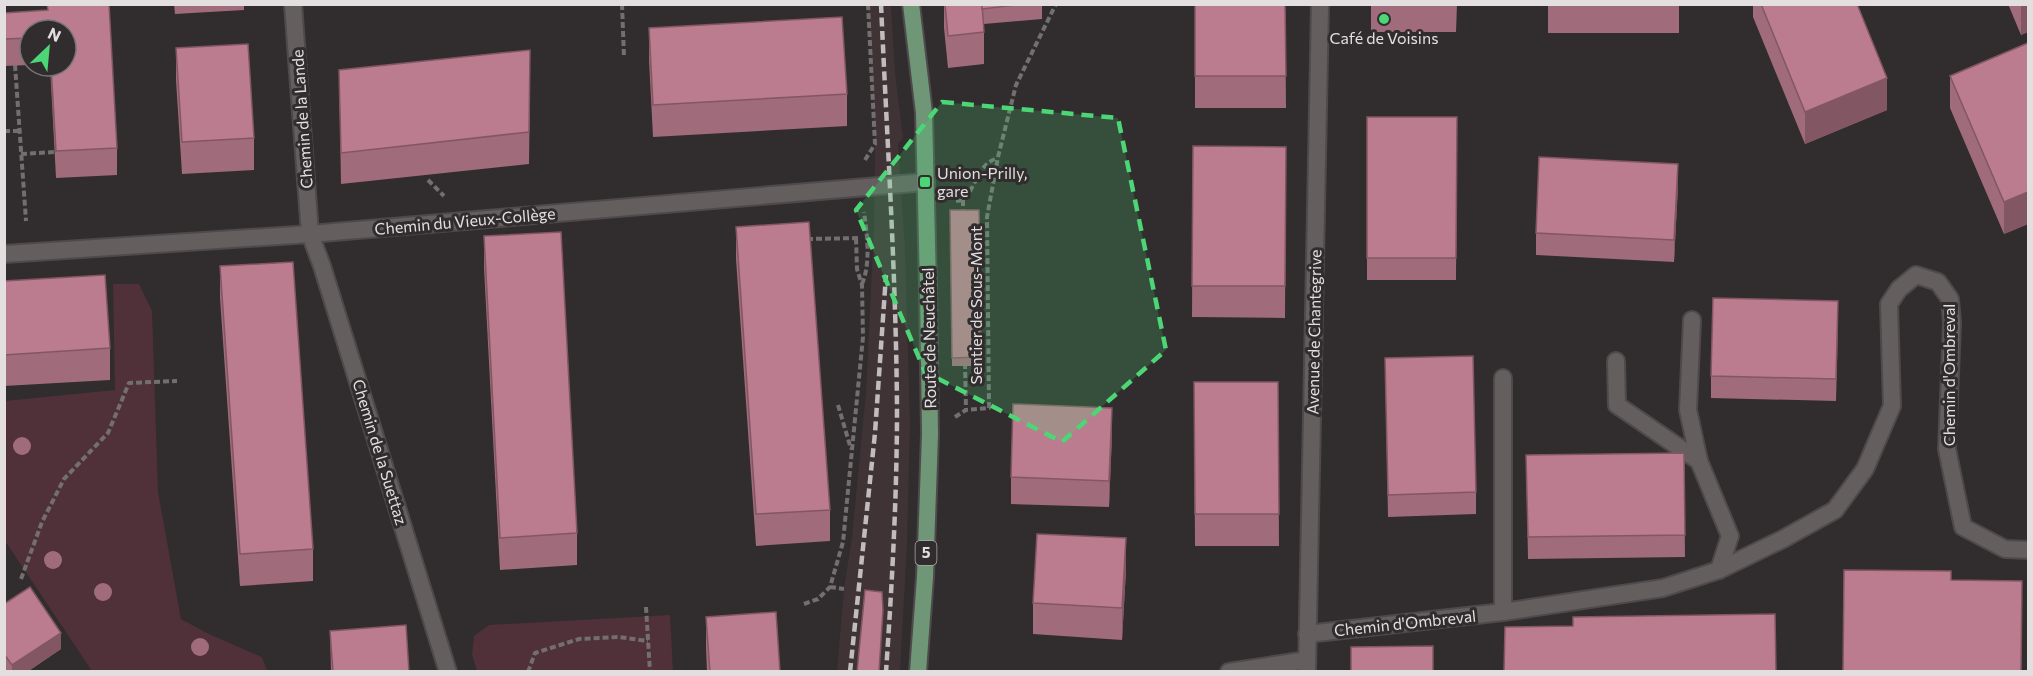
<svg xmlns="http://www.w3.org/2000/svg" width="2033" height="676" font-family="Commissioner,sans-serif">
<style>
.built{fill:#3f3336}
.green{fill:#503039}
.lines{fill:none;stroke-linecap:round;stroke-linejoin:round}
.service-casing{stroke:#4e494b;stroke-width:20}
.minor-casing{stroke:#4e494b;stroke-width:20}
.primary-casing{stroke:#4e494b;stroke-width:20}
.path{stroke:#736f70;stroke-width:4;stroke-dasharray:6 3;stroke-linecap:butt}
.service{stroke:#645e5f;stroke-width:16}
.minor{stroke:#645e5f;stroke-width:16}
.primary{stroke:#6f9676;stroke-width:16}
.rail{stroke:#c1bcbd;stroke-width:4.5;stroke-dasharray:9 4.5;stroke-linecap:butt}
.tree{fill:#a06c7b}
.wall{fill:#a06b7a}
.shaded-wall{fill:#825763}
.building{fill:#ba7c8e;stroke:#825763;stroke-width:1.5}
.marked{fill:#4cd676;fill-opacity:0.2;stroke:#4cd676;stroke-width:4.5;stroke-dasharray:12 8;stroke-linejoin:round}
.poi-dot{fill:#4cd676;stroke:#312c2d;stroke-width:2}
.labels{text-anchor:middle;stroke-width:6;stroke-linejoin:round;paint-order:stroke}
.shield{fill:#312c2d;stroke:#aea9aa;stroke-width:1.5}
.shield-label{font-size:15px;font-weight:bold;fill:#e3dfe0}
.poi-label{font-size:16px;fill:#e3dfe0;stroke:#312c2d}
.street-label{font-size:16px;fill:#e3dfe0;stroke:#312c2d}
</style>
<rect width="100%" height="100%" fill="#312c2d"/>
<polygon class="built" points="868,5 891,5 895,73 903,138 898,144 905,248 910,423 907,546 900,671 837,672 844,589 852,537 866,392 874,228 875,144"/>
<g class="green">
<polygon points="113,284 139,284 152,311 158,492 181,619 209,634 262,657 267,671 92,671 5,541 5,401 115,390"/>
<polygon points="670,615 673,671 477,671 472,655 474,636 489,625"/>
</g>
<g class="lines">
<g class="service-casing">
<g id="service">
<polyline points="1692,320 1688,410 1699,461"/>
<polyline points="1616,361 1617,405 1699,461 1730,536 1719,570"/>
<polyline points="1503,378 1503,612"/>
<polyline points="1307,634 1503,612 1663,588 1719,570 1783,539 1835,510 1865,469 1892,406 1889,304 1899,289 1916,275 1938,282 1950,299 1952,323 1947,449 1963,527 2005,549 2028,550"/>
</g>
</g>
<g class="minor-casing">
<g id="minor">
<polyline points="293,4 310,234 322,266 448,672"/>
<polyline points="4,254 310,234 926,182"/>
<polyline points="1229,672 1307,660"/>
<polyline points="1307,672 1320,4"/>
</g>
</g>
<g class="primary-casing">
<polyline id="primary" points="911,4 924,113 928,287 930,434 925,577 918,672"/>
</g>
<g class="path">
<polyline points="622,4 624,57"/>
<polyline points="15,65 26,221"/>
<polyline points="4,131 20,131"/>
<polyline points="21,154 55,152"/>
<polyline points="865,160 875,144 868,4"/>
<polyline points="428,180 444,196"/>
<path d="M956,201L963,200C978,185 976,166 997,158"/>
<polyline points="963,215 963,200"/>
<polyline points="807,239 861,238"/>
<path d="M862,284C871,263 867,234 864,212"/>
<polyline points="965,363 966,410"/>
<polyline points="838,405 851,449"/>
<polyline points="955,417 966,410 989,408 987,217 998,157 1016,85 1056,4"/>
<polyline points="21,579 42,522 64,479 108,433 129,383 177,381"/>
<polyline points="830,587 844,589"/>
<polyline points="804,604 818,599 830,587 843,542 863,337 862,285 857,269 856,238"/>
<polyline points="646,607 650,672"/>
<polyline points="528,672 535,653 579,639 619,637 648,641"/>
</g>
<use href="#service" class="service"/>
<use href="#minor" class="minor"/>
<use href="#primary" class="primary"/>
<g class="rail">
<path d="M881,4C887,139 896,274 897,408C897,496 892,584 886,672"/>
<polyline points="850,672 875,433 886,275"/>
</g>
</g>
<g class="tree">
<circle cx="22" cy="446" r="9"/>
<circle cx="53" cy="560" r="9"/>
<circle cx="103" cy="592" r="9"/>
<circle cx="200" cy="647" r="9"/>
</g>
<g class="wall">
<polygon points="47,4 109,4 117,148 117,175 56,178 50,66 66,66 66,30 30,30 30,65 4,66 4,13 47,10"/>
<polygon points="174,4 244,4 244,10 175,14"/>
<polygon points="944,4 1042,4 1042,19 984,24 984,64 948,68 944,28"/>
<polygon points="1195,4 1285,4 1286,108 1195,108"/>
<polygon points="1371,4 1457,4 1456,32 1371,32"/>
<rect x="1548" y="4" width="131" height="29"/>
<polygon points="1753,4 1857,4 1887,110 1805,144 1753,17"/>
<polygon points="2008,4 2028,4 2028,32 2021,35"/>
<polygon points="649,28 847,94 847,126 653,137 649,60"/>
<polygon points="2028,43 2028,224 2004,234 1950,108 1950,76"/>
<polygon points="176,48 254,138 254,170 182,174 176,80"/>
<polygon points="339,70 530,82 529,164 341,184"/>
<polygon points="1367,117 1457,117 1456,280 1367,280"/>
<polygon points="1193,146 1286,147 1285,318 1192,317"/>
<polygon points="1678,186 1674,262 1536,255 1536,233"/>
<polygon points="950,210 979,210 981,366 952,366"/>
<polygon points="736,227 830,510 830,541 756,546 736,259"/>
<polygon points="484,236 577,533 577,565 500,570 484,268"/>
<polygon points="220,266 313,549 313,581 240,586 220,298"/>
<polygon points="4,281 110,348 110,380 4,386"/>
<polygon points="1838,323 1836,401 1711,398 1711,376"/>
<polygon points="1385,358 1476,492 1476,514 1388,517"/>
<polygon points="1194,382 1278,382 1279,546 1195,546"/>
<polygon points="1112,435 1109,507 1011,504 1011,477"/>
<polygon points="1684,453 1685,557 1528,559 1526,455"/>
<polygon points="1126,570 1122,640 1033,634 1033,603"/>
<polygon points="4,604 61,649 27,672 6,672 4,670"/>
<polygon points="706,617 780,672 707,672 706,648"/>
<polygon points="330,631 409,672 331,672"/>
</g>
<g class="shaded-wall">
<polygon points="2021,4 2028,4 2028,32 2021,35"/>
<polygon points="1887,78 1887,110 1805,144 1805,112"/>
<polygon points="1678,164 1678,186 1674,262 1674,240"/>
<polygon points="2028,192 2028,224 2004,234 2004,202"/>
<polygon points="1112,408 1112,435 1109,507 1109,481"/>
<polygon points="1126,538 1126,570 1122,640 1122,608"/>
<polygon points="61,633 61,649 27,672 12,672 12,665"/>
</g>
<g class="building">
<polygon points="47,4 109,4 117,148 56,151 51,66 66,66 66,30 30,30 30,38 4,39 4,13 48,10"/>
<polygon points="945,4 982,4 984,32 948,36"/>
<polygon points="982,4 1024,4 982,9"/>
<polygon points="1195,4 1285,4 1286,76 1195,76"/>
<polygon points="1761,4 1857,4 1887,78 1805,112"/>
<polygon points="842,17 847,94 653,105 649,28"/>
<polygon points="2028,43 2028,192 2004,202 1950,76"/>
<polygon points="248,44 254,138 182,142 176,48"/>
<polygon points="530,50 529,132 341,153 339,70"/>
<polygon points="1367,117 1457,117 1456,258 1367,258"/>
<polygon points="1193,146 1286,147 1285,286 1192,286"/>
<polygon points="1539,157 1678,164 1674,240 1536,233"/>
<polygon points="950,210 979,210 981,357 952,358"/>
<polygon points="809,222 830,510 756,514 736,227"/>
<polygon points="561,232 577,533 500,538 484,236"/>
<polygon points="293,262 313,549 240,554 220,266"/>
<polygon points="105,275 110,348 4,355 4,281"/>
<polygon points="1713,298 1838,301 1836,379 1711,376"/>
<polygon points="1473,356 1476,492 1388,495 1385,358"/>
<polygon points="1194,382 1278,382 1279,514 1195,514"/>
<polygon points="1013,404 1112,408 1109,481 1011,477"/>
<polygon points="1684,453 1685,535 1528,537 1526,455"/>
<polygon points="1037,534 1126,538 1122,608 1033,603"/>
<polygon points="1844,570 1951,571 1951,580 2022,581 2021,672 1843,672"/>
<polygon points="30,587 61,633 12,665 4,654 4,604"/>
<polygon points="865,590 882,592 883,610 879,672 857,672"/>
<polygon points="776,612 780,672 710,672 706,617"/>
<polygon points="1775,614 1776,672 1504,672 1505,627 1573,626 1573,617"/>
<polygon points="406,625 409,672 333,672 330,631"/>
<polygon points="1433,646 1433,672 1351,672 1351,647"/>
</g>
<path class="marked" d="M942,102L1118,118L1166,350L1062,442L925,372L856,210Z"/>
<g class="poi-dot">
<circle cx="1384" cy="19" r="6"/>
<rect x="919" y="176" width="12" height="12" rx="3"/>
</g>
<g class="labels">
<rect class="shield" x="915.5" y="541" width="21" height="24" rx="4.5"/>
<g class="shield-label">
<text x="926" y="558">5</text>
</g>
<g class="poi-label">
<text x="1384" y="44">Café de Voisins</text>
<text x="937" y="179" text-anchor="start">Union-Prilly,<tspan x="937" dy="18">gare</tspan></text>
</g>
<g class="street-label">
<text transform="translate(302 119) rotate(-94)" y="6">Chemin de la Lande</text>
<text transform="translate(465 221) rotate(-5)" y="6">Chemin du Vieux-Collège</text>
<text transform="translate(976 305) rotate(-90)" y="6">Sentier de Sous-Mont</text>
<text transform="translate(1314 332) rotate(-89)" y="6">Avenue de Chantegrive</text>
<text transform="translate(929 338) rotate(-91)" y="6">Route de Neuchâtel</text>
<text transform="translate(1949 375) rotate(-90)" y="6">Chemin d'Ombreval</text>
<text transform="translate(380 452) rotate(73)" y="6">Chemin de la Suettaz</text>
<text transform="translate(1405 623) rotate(-6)" y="6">Chemin d'Ombreval</text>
</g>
</g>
<rect width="2033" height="676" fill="none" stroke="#e3dfe0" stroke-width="12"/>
<g transform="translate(48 48) rotate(26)"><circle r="28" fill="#312c2d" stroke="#787475" stroke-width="1.5"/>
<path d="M0-4.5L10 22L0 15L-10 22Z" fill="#4cd676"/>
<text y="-9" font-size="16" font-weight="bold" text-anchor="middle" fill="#e3dfe0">N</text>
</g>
</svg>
